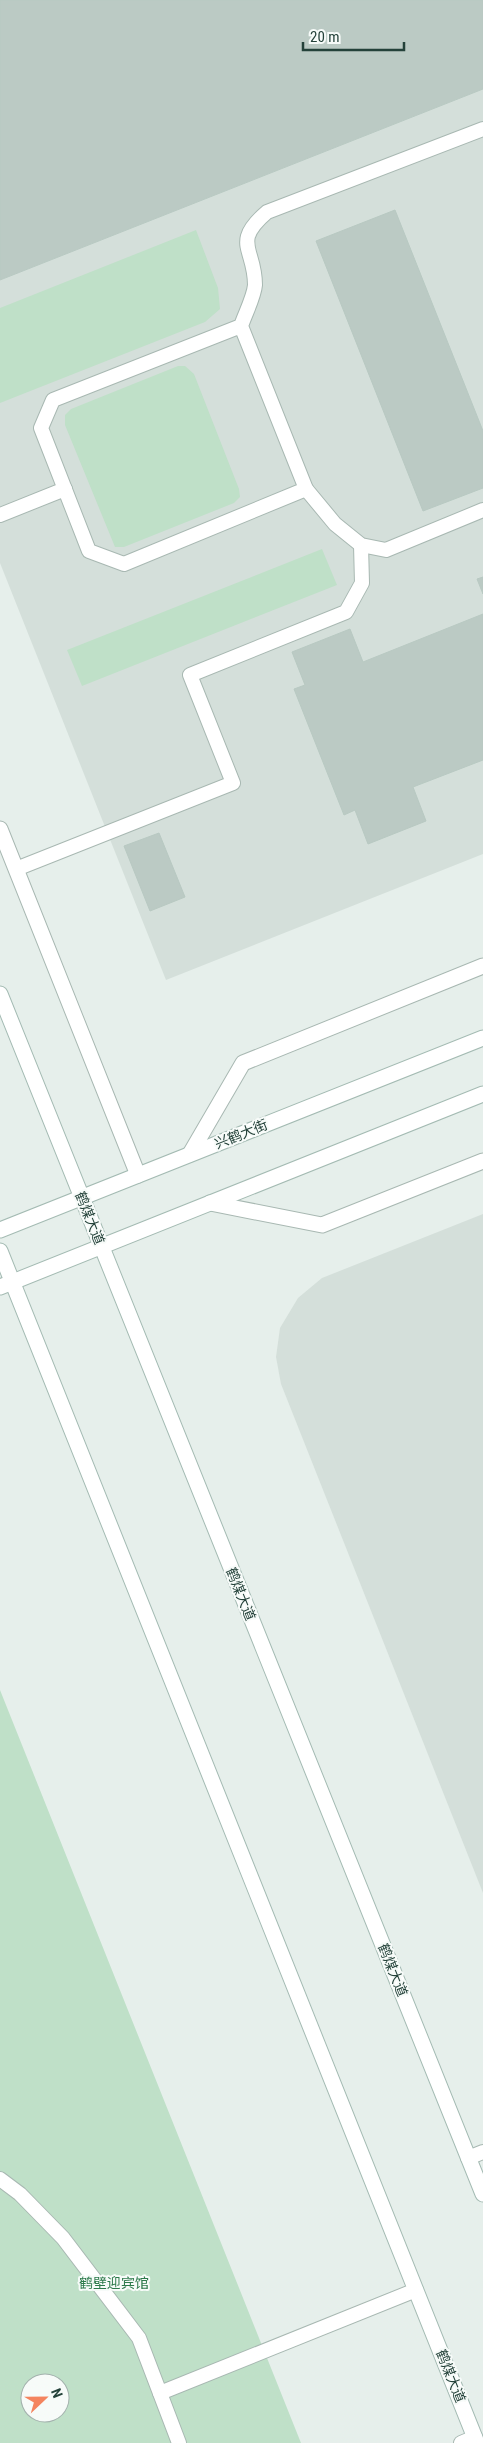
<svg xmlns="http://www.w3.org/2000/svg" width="483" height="2443" font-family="'Roboto Condensed','Noto Sans SC',sans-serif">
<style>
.built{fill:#d4dfda}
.green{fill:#bfe0c8;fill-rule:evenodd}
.building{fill:#bbcac4;stroke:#b8c9c2}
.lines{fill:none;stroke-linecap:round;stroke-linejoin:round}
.service-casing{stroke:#a8b8b2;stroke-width:16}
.minor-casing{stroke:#a8b8b2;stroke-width:17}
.secondary-casing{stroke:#a4bbb3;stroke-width:17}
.service{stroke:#fff;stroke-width:14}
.minor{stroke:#fff;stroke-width:15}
.secondary{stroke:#fff;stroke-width:15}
.labels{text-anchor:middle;stroke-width:4;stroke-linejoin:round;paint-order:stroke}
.street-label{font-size:14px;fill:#24423a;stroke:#f7fbf9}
.park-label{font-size:14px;fill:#2d7a4b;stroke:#f7fbf9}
</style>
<rect width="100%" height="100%" fill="#e6efeb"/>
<g class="built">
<polygon points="483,89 483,854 166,980 0,563 0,280"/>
<polygon points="483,1214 483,1893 281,1384 276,1357 280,1328 298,1298 322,1278"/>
</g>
<g class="green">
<polygon points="196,230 218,288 220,309 205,322 0,403 0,308"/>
<polygon points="178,366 185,366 194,374 239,489 240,497 234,503 124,547 115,547 65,425 65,415 71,409"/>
<polygon points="322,549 337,585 82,686 67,650"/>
<path d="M0,1690L301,2443H0ZM30,2383H60V2413H30Z"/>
</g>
<g class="building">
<polygon points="0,0 483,0 483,89 0,280"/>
<polygon points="395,210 483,431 483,488 423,511 316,241"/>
<polygon points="483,577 483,594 477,579"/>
<polygon points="483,614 483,760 413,787 426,821 368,844 355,810 344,815 294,689 305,685 292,652 350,629 363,662"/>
<polygon points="159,833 185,897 150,911 124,846"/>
</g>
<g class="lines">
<g class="service-casing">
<g id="service">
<path d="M241,326L53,400L41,428L89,551L124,564L306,489L241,326C245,314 254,297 255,285C255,248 231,243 267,212L483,129"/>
<polyline points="306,489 335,524 361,545 386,550 483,510"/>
<polyline points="0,515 65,489"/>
<polyline points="16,869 233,783 190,675 346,612 362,583 361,545"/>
<polyline points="468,2158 483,2152"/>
<polyline points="0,2179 20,2194 63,2238 139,2338 179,2443"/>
<polyline points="160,2393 416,2290"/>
<polyline points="461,2443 475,2437"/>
</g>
</g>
<g class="minor-casing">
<g id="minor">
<polyline points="0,829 138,1175"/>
<polyline points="190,1154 243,1063 483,966"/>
<polyline points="210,1203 322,1225 483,1161"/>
</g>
</g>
<g class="secondary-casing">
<g id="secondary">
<polyline points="0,994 483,2194"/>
<polyline points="0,1230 483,1038"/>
<polyline points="0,1251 477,2443"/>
<polyline points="0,1287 483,1094"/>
</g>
</g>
<use href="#service" class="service"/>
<use href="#minor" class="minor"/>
<use href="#secondary" class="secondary"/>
</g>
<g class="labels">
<g class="street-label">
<text transform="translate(241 1134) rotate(-22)" y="5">兴鹤大街</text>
<text transform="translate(90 1218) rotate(68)" y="5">鹤煤大道</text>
<text transform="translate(241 1594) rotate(68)" y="5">鹤煤大道</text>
<text transform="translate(393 1970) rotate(68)" y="5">鹤煤大道</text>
<text transform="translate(451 2376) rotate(68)" y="5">鹤煤大道</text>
</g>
<g class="park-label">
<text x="114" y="2288">鹤壁迎宾馆</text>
</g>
</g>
<g transform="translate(45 2398) rotate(68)"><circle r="24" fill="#f7fbf9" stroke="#a3b1ad"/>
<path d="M0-4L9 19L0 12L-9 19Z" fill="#f4845f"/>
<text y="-8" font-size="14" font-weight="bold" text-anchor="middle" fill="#24423a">N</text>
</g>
<path d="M303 42v8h101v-8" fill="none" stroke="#24423a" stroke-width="2.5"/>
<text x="310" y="42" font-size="15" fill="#24423a" stroke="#f7fbf9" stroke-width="4" paint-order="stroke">20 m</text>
</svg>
